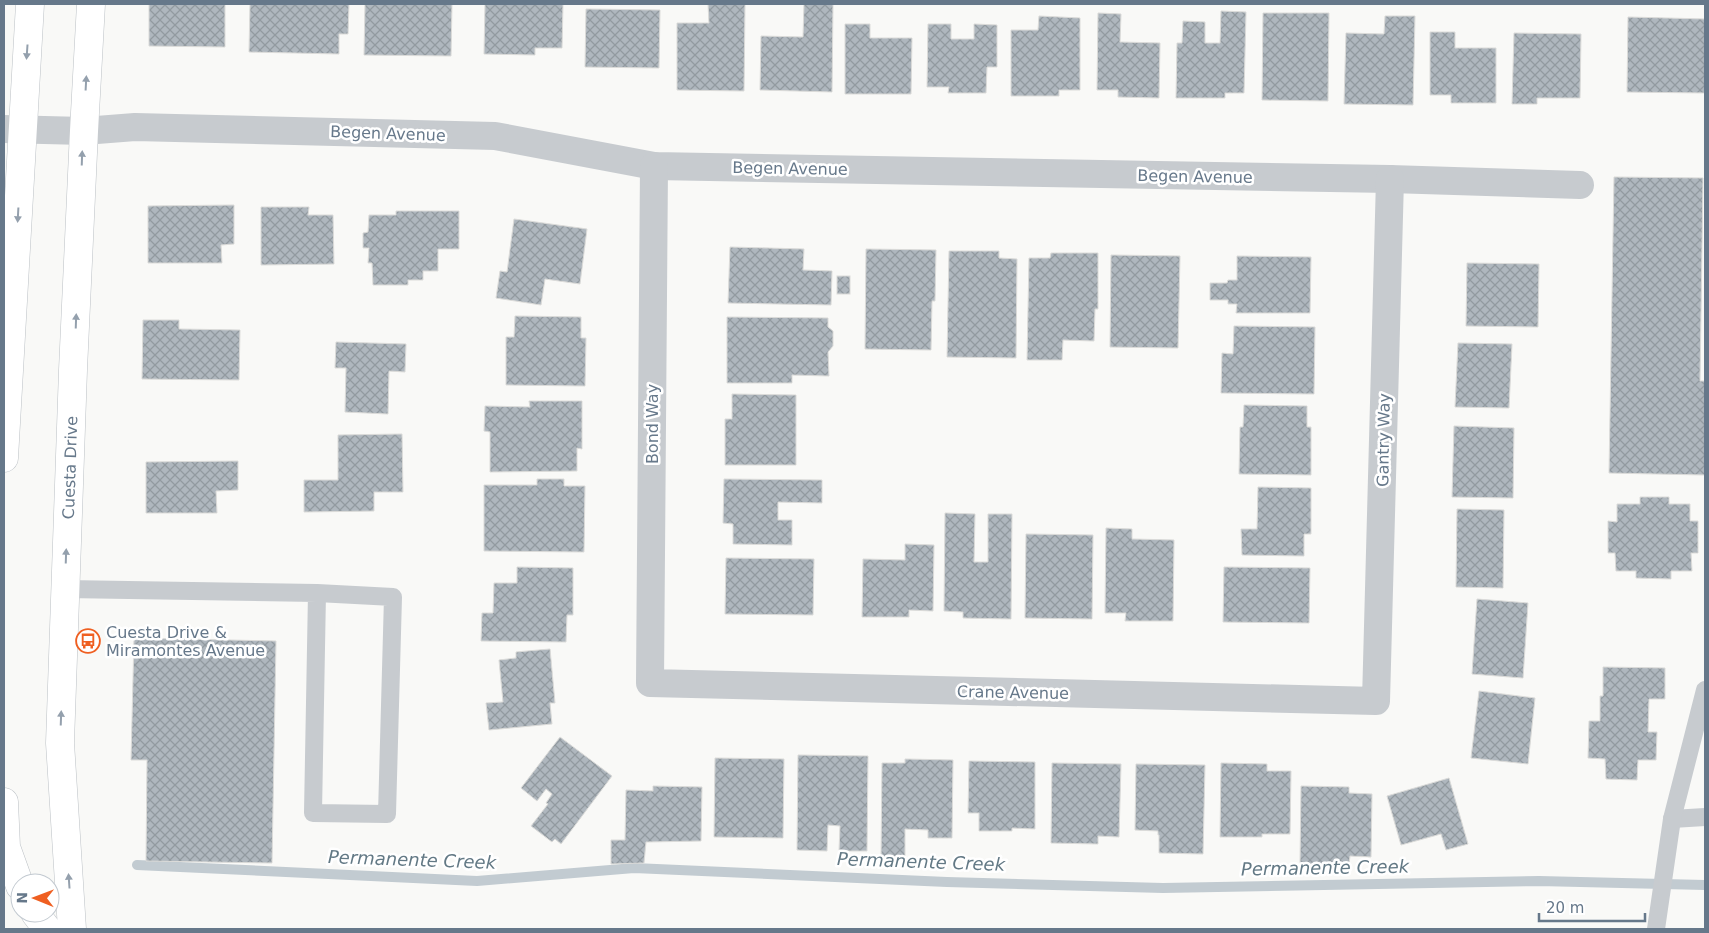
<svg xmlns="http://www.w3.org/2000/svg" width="1709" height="933" font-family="'DejaVu Sans',sans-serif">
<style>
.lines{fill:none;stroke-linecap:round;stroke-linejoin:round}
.stream{stroke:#c2cbd1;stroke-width:10}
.building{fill:url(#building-cross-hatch);stroke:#dbdbd9}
.secondary-casing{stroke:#bbc0c5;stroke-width:29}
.lane{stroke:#c7cbcf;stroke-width:18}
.street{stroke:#c7cbcf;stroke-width:28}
.secondary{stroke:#fff;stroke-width:28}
.oneway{fill:#94a0ad}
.labels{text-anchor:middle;stroke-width:5;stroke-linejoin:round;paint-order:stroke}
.street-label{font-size:16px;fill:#66788a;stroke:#fff}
.poi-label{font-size:16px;fill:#66788a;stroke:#fff;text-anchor:start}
.water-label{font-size:18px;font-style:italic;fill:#637985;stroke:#fff}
</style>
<defs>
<pattern id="building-cross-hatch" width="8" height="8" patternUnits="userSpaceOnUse" patternTransform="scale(1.25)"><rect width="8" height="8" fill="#afb7be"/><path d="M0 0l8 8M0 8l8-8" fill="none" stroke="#929aa0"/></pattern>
</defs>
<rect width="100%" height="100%" fill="#f9f9f7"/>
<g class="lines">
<polyline class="stream" points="137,865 477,881 634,868 947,882 1163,888 1539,881 1705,885"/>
</g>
<g class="building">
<polygon points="149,4 225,4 225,47 149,46"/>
<polygon points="250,4 349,4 348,34 339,34 339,54 249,52"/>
<polygon points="365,4 452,4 451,56 364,55"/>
<polygon points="485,4 563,4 562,48 535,48 535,55 484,54"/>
<polygon points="708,4 745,4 744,91 677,90 677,23 709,23"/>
<polygon points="804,4 833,4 832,92 760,90 761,36 803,37"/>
<polygon points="586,9 660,10 659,68 585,67"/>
<polygon points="1221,11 1246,12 1244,93 1225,93 1225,98 1176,98 1177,43 1182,43 1183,21 1205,22 1205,43 1220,43"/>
<polygon points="1098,13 1121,14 1120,42 1160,43 1159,98 1118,97 1118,90 1097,90"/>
<polygon points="1263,13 1329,13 1328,101 1262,100"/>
<polygon points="1039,16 1080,18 1080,90 1059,90 1059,96 1011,96 1011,30 1038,30"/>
<polygon points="1385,16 1415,16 1413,105 1344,104 1346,33 1384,34"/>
<polygon points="1628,17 1705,19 1705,93 1627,92"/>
<polygon points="845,24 870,24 870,38 912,38 911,94 845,94"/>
<polygon points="928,24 951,24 951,39 974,39 974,24 997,25 997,67 987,67 986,93 948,93 949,87 927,87"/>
<polygon points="1430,32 1455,32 1455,48 1496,48 1496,103 1451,103 1451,95 1430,95"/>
<polygon points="1514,33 1581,34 1580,98 1537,98 1537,104 1512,104"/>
<polygon points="1614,177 1703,178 1700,381 1705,381 1705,475 1609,473"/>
<polygon points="234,205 234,244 221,245 222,263 148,263 148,206"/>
<polygon points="261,207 309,207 308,215 333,215 334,264 261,265"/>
<polygon points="396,211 459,211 459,249 438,249 438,271 423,271 423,280 408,280 408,285 373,285 372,263 368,263 369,248 363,248 363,233 368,232 369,215 396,215"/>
<polygon points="514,219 587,229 580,284 545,279 541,305 496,298 500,271 507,272"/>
<polygon points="730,247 804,249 803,270 832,271 831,305 728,303"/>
<polygon points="866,249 936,250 935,301 932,301 931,350 865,349"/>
<polygon points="949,251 999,251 999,258 1017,259 1016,358 947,357"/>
<polygon points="1051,253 1098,253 1098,309 1095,309 1094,341 1063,340 1062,360 1027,360 1029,258 1050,258"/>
<polygon points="1111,255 1180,256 1178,348 1110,347"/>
<polygon points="1237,256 1311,257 1310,313 1236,313 1237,304 1228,304 1228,300 1210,300 1210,283 1227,283 1228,280 1237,280"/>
<polygon points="1467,263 1539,264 1538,327 1466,326"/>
<rect x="837" y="276" width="13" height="18"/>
<polygon points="515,316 581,317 581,338 586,338 585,386 506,385 506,337 514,337"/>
<polygon points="727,317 828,318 828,327 833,331 833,346 828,352 829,376 792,375 792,383 727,383"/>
<polygon points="143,320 179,320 179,329 240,330 239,380 142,379"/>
<polygon points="1234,326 1315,327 1314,394 1221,393 1222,353 1233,354"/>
<polygon points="336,342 406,344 405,372 389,371 388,414 345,412 346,368 335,368"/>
<polygon points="1458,343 1512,344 1509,408 1455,407"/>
<polygon points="732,394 796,395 796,465 725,465 725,419 732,419"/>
<polygon points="529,401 582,401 582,449 577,448 577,471 490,472 490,432 484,431 485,406 530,407"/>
<polygon points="1244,405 1307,406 1307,427 1311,427 1311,475 1239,474 1240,427 1243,427"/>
<polygon points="1454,426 1514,428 1513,498 1452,497"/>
<polygon points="402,434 403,492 374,492 374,511 304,512 304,480 338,480 338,435"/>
<polygon points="238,461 238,490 216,491 217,513 146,513 146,462"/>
<polygon points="537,479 564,479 564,486 585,486 584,552 484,551 484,485 537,485"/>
<polygon points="724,479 822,480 822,503 778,502 778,520 792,520 792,545 733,544 733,524 723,523"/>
<polygon points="1258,487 1311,488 1311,534 1304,534 1304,556 1242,555 1241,529 1257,529"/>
<polygon points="1640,497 1669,497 1669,504 1690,504 1690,521 1698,521 1698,553 1691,553 1692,571 1671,571 1671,579 1636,578 1636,571 1616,571 1615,553 1608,553 1608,521 1617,522 1617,504 1640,504"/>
<polygon points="1457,509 1504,510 1503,588 1456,587"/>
<polygon points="945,513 975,514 974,562 988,562 988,514 1012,514 1011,619 963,618 963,612 944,611"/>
<polygon points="1106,528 1132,529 1132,539 1174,540 1173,621 1125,621 1126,613 1105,613"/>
<polygon points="1026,534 1093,535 1092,619 1025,618"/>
<polygon points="905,544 934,545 933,611 909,610 909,617 862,617 863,559 905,560"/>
<polygon points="726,558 814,559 813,615 725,614"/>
<polygon points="517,567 573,568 573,615 567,615 566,642 481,641 482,613 493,613 494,583 517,583"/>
<polygon points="1224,567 1310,568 1309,623 1223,622"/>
<polygon points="1477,599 1528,603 1523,678 1472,674"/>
<polygon points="134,638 276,641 272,863 146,861 147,760 131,760"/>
<polygon points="550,649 555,703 550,703 552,724 489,730 486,703 503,702 499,660 516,658 516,652"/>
<polygon points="1603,667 1665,668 1665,699 1649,699 1648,732 1657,732 1656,760 1638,760 1637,780 1606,779 1605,759 1588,758 1589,721 1600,721 1600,696 1603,696"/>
<polygon points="1479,691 1535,698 1528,764 1471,758"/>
<polygon points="560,737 612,776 561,844 555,839 552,842 531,826 548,804 546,803 552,794 546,789 537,801 521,788"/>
<polygon points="798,755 868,756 867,851 839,851 840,826 828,825 827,851 797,850"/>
<polygon points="715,758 784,759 783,838 714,837"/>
<polygon points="905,759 953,760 952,838 928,838 928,830 905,829 905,859 881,859 882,763 905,763"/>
<polygon points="969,761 1035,762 1035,829 1012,828 1012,831 979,831 979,813 968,813"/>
<polygon points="1052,763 1121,764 1119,837 1098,836 1098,844 1051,843"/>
<polygon points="1221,763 1267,764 1267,771 1291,771 1290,834 1262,834 1262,837 1220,837"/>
<polygon points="1136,764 1205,765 1203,854 1159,853 1159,835 1158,835 1158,831 1135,830"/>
<polygon points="1449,778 1468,844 1446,850 1441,834 1401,845 1387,796"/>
<polygon points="653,786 702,787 701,841 646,842 644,863 611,864 611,840 625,840 626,790 653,791"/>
<polygon points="1301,786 1349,787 1349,793 1372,794 1371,857 1350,856 1349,864 1300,864"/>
</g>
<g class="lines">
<g class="secondary-casing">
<g id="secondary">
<polyline points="4,458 30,4"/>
<polyline points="4,802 6,847 20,886"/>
<polyline points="35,913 47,929"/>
<path id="s1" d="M72,929L60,743L73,370L84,131L91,4"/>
</g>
</g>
<g class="lane">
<polyline points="65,589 317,593 313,813 387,814 393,597 317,593"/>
<polyline points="1672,819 1705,817"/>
<polyline points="1656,929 1672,819 1705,690"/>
</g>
<g class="street">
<polyline points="4,129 84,131 135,127 495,136 654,166 1390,179 1580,185"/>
<polyline points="654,166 650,683 1376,701 1390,179"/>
</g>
<use href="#secondary" class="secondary"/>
</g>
<defs><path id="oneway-solid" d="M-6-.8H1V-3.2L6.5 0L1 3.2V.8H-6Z" transform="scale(1.25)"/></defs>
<g class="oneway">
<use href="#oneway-solid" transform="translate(27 52) rotate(94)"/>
<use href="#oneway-solid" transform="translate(86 83) rotate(-87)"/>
<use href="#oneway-solid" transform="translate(82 158) rotate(-88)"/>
<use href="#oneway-solid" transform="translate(18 215) rotate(93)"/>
<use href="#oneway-solid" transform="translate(76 321) rotate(-88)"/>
<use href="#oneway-solid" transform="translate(66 556) rotate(-88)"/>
<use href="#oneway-solid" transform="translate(61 718) rotate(-88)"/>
<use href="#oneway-solid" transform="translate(69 881) rotate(-94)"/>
</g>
<defs>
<g id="bus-ring" transform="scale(1.25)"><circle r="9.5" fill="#fff" stroke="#ef5f21" stroke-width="1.5"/><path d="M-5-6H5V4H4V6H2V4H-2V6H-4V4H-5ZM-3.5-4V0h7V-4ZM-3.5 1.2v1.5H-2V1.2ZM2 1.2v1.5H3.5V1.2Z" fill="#ef5f21"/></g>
</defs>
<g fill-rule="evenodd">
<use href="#bus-ring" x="88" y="641"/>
</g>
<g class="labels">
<g class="street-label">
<text transform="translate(388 133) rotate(2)" y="6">Begen Avenue</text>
<text transform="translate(790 168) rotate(1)" y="6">Begen Avenue</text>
<text transform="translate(1195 176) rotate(1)" y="6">Begen Avenue</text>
<text transform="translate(652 424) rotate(-90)" y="6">Bond Way</text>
<text transform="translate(1383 440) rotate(-89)" y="6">Gantry Way</text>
<text dy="6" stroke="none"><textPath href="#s1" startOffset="462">Cuesta Drive</textPath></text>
<text transform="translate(1013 692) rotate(1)" y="6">Crane Avenue</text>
</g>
<g class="poi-label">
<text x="106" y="638">Cuesta Drive &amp;<tspan x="106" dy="18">Miramontes Avenue</tspan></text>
</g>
<g class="water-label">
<text transform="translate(412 860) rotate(2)" y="6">Permanente Creek</text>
<text transform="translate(921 862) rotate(2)" y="6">Permanente Creek</text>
<text transform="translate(1325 868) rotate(-1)" y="6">Permanente Creek</text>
</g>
</g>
<rect width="1709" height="933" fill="none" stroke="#66788a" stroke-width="10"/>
<g transform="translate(35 898) rotate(271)"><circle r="24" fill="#ffffff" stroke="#c2c9d0"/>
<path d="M0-4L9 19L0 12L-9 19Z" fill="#ef5f21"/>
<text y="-8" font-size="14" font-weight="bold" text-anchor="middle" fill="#66788a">N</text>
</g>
<path d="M1539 913v8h106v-8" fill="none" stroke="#66788a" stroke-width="2.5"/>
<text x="1546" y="913" font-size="15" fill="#66788a" stroke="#ffffff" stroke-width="4" paint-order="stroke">20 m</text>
</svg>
